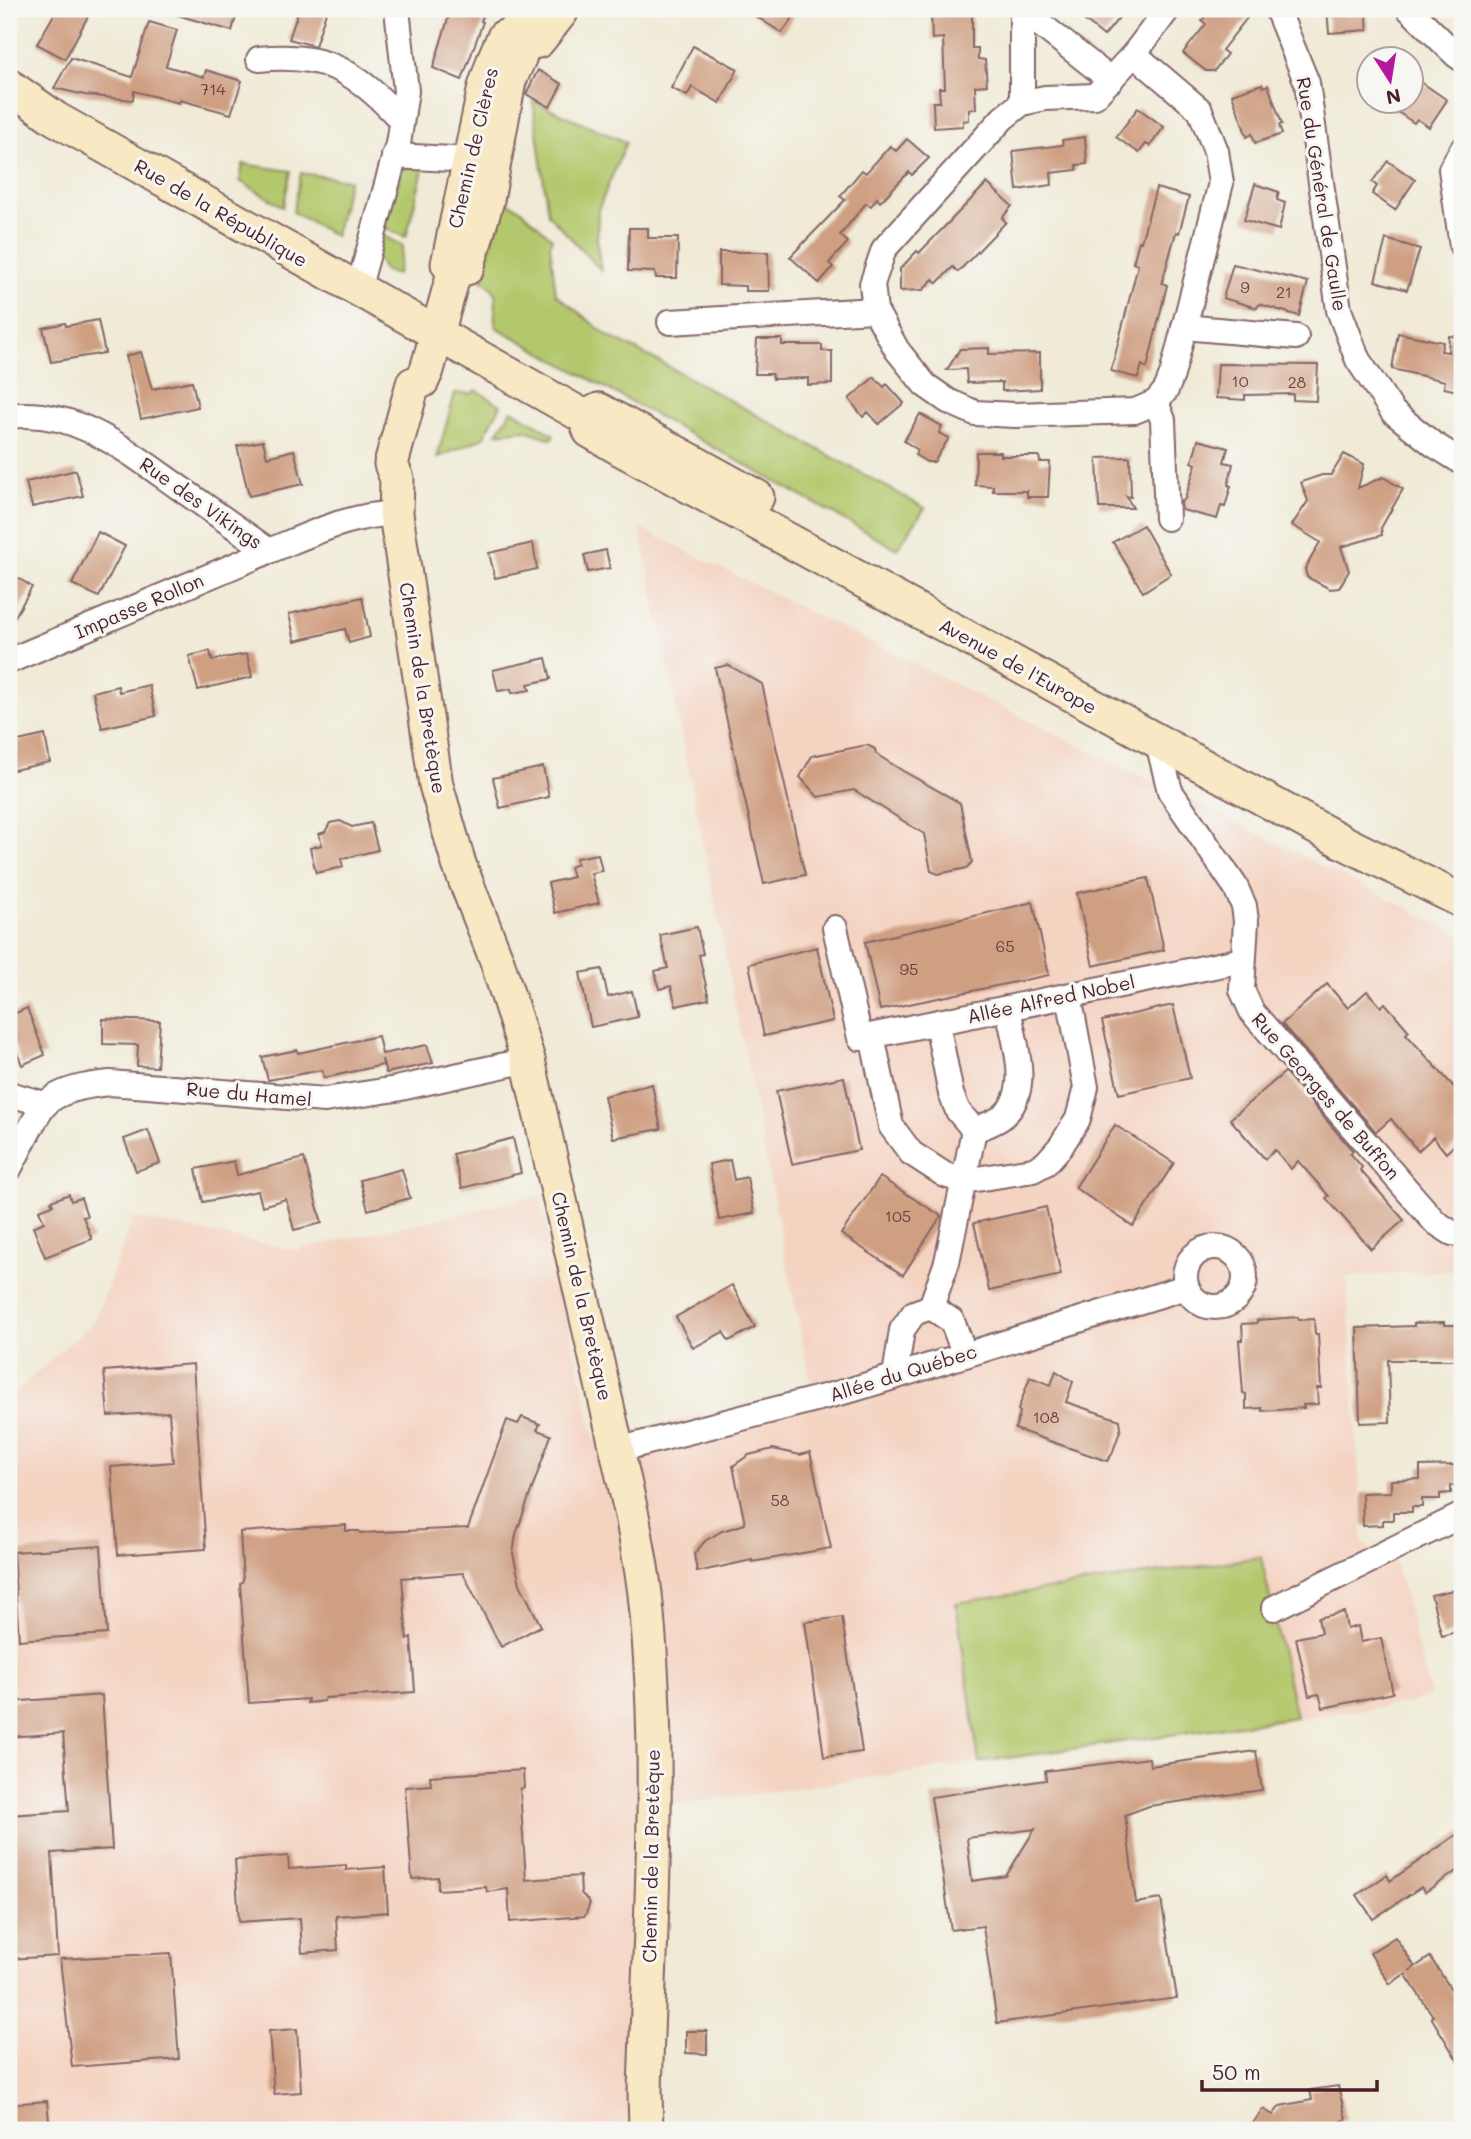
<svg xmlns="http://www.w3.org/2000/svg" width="1471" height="2139" font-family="Mali,sans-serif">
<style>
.built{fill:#f4d3c1}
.green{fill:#b3c86c;stroke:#7e744c;stroke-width:2}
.building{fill:#cf9f82;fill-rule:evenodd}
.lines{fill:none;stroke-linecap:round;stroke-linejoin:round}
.street-casing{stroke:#846667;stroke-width:28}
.secondary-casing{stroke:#846667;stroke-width:37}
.street{stroke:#fff;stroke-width:24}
.secondary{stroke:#f8e8c3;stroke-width:33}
.labels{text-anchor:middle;stroke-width:6;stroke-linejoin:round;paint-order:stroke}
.number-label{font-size:16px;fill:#6b3f41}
.street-label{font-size:19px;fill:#4a1f2b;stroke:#f6f6f2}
</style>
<rect width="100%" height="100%" fill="#f6f6f2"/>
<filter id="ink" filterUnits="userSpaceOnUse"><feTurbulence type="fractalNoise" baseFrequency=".0143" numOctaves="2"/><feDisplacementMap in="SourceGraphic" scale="14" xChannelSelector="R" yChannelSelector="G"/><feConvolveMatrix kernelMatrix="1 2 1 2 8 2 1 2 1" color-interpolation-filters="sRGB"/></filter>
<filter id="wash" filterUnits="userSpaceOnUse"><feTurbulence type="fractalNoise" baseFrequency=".00686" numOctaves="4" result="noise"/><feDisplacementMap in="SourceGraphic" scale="28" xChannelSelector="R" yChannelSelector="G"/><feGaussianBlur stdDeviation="1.57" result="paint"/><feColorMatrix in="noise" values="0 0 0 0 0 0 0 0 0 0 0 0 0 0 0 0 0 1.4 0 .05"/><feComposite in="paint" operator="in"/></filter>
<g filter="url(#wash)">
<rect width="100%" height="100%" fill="#f0ead6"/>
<polygon class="built" points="640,528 1462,935 1462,1270 1347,1277 1363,1543 1396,1564 1431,1696 1409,1703 638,1810 634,2130 9,2130 9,1398 95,1320 133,1218 296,1250 540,1196 595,1441 812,1390"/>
<g class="green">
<polygon points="533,101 626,142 598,210 597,244 601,270 548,214"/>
<polygon points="243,164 291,171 283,207 240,181"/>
<polygon points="424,166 406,237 384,228 403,168"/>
<polygon points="301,173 349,180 335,236 293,212"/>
<path d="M502,200L519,208L552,238L550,244L556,294L608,336L664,364L925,508L897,549L496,327C490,305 507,296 482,280Z"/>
<polygon points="382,235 403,246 397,275 385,271 376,257"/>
<polygon points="476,390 501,405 483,438 437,458 455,393 471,394"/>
<polygon points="512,410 554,435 552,439 525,430 497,433"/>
<polygon points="1261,1557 1296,1717 979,1762 956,1603"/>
</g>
<g id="blocks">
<g class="building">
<polygon points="57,9 92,9 65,59 37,44"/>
<polygon points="175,9 238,9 232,31 174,14"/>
<polygon points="299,9 327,9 315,46 289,39"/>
<polygon points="451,9 485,9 481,21 483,22 462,80 433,68"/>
<polygon points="745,9 799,9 782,33"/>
<polygon points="939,9 972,9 972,48 978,48 978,59 985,60 987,85 975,86 976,109 969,109 969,120 963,121 963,126 934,128 933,102 940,102 939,88 945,88 943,38 932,39 931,12 939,12"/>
<polygon points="1093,9 1126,9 1104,36 1084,20"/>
<polygon points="1211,9 1254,9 1222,50 1227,54 1214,71 1206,71 1183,53 1206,24 1202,21"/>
<polygon points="1327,9 1366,9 1368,30 1329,33"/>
<polygon points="149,22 177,30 166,66 204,77 206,70 242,81 231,114 180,100 179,103 134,91 133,100 85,95 54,88 71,58 132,77"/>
<polygon points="693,46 738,69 720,103 692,87 687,96 671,88"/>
<polygon points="538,70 562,84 550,107 526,94"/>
<polygon points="1411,75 1447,100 1429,127 1417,119 1414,123 1383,102 1411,102"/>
<polygon points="1262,84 1263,87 1268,85 1282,124 1279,125 1282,134 1255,143 1252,134 1247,137 1232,94"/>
<polygon points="1138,108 1164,127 1150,146 1146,144 1139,153 1116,137"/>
<polygon points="1085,137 1087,164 1076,165 1077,170 1051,173 1052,185 1017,190 1013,151 1063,145 1062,140"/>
<polygon points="907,139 929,158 912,175 909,172 880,202 877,198 871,206 866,203 840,235 848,242 829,263 833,267 819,283 790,257 845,200 840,196 862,170 866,173 890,146 896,151"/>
<polygon points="1388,161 1415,180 1395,210 1372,194 1377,186 1372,182"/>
<polygon points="987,183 1012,206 1002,218 1006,222 958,272 953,267 937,283 933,279 923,290 900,291 900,269 917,251 919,253"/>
<polygon points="1255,184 1279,192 1277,200 1285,203 1279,230 1244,220"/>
<polygon points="1156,188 1189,197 1179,233 1176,232 1162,283 1167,285 1147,368 1142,365 1138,378 1111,371 1138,265 1133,263 1139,241 1141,242"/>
<polygon points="629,228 648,228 648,238 678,238 677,278 656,278 655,272 628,271"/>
<polygon points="1386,239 1420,249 1407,290 1375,281"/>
<polygon points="719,252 768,252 769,291 745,291 745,286 719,285"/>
<polygon points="1233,264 1308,282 1299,316 1259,304 1257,308 1223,298"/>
<polygon points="98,320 105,353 51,362 43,328 65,323 66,326"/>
<polygon points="1398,333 1443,342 1441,351 1448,352 1449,336 1462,337 1462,392 1444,388 1445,381 1392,369"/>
<polygon points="757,339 782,339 782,345 822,345 822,351 832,351 832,384 808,385 808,378 773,379 772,374 755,374"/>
<polygon points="989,348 989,354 1040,353 1040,389 1002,391 1002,382 967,383 966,369 947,370 960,349"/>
<polygon points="141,352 152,389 192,381 198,407 141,419 126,356"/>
<polygon points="1218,364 1318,365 1316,401 1293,400 1293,394 1245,395 1245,400 1216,398"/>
<polygon points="874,377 884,387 887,384 904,403 879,424 868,412 863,417 849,399"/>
<polygon points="920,414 942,426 939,433 949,438 934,462 927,462 915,455 918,450 904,441"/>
<polygon points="1198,440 1228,448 1224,462 1233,464 1228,485 1231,486 1225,507 1221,506 1217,519 1182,510 1181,502 1185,499 1196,464 1192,462"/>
<polygon points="263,441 267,457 294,450 303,484 249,496 237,446"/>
<polygon points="976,452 1001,452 1001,456 1039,456 1040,462 1050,462 1048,497 1027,497 1027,491 993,491 993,486 975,485"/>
<polygon points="1344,454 1364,464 1358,488 1383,477 1403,489 1381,528 1382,535 1341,547 1349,571 1339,588 1330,589 1307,577 1305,569 1320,542 1292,525 1308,501 1301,482 1322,475 1331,475"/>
<polygon points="1130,457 1131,497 1126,496 1133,508 1099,508 1097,458"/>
<polygon points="76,470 83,496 32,507 26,482"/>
<polygon points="1143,525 1171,574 1143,592 1113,542"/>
<polygon points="98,532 125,546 99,597 72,584"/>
<polygon points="533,543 537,569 495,578 489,553"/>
<polygon points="606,550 610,568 588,572 584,555"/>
<polygon points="9,572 32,587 9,627"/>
<polygon points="362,597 370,637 349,643 345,629 295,641 289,614"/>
<polygon points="210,651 212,660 247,654 252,677 198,690 189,656"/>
<polygon points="546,658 551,679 528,684 530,690 512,693 511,689 498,691 493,670"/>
<polygon points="728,665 762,684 805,875 764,884 715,668"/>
<polygon points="149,685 156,716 102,728 93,692 118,686 119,692"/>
<polygon points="45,735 50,762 9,771 9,743"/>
<polygon points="867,745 875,749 876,754 903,771 960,803 972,862 967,868 938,874 931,871 924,834 854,790 818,797 800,777 812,756"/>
<polygon points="543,767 549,797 500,808 493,778"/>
<polygon points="340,821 352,827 371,823 378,850 341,859 343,867 316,873 310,848 322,845 319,834 325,832 330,823"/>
<polygon points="598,854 602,871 591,873 599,903 555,913 548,883 573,877 570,867 577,864 576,858"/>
<polygon points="1148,878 1164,950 1093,966 1077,893"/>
<polygon points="1033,902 1049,975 880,1010 865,942"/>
<polygon points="697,927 703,954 699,955 709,999 676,1006 671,986 659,989 655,971 668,968 660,935"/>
<polygon points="817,947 833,1021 764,1036 749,964"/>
<polygon points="602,969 608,997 632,991 638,1017 591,1027 580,973"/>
<polygon points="1327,984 1348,1008 1367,991 1381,1007 1385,1003 1409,1031 1406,1034 1454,1087 1462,1080 1462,1138 1446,1153 1433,1137 1418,1151 1391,1119 1376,1132 1282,1024"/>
<polygon points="1173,1005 1190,1078 1119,1094 1102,1021"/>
<polygon points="27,1008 45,1055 22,1065 9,1032 9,1016"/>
<polygon points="103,1019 160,1021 157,1067 137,1066 138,1045 103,1044"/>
<polygon points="378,1036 382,1054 427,1045 433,1063 386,1073 382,1059 383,1065 324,1078 322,1070 268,1080 262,1057 297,1050 298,1053"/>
<polygon points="1285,1072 1353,1151 1350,1153 1362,1167 1360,1170 1404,1220 1371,1249 1326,1198 1329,1196 1298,1161 1291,1169 1275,1150 1265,1159 1230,1119"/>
<polygon points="844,1077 859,1150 792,1164 776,1091"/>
<polygon points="652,1084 661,1129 613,1138 604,1096"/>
<polygon points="1115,1125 1174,1163 1133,1226 1075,1188"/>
<polygon points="148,1130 160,1163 136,1171 124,1139"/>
<polygon points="513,1138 521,1173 462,1188 453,1154"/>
<polygon points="304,1158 322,1223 294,1230 286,1199 262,1206 258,1191 203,1202 196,1169 234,1161 237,1175"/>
<polygon points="730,1160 734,1180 747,1177 754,1213 719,1220 709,1164"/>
<polygon points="402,1169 410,1198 368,1210 360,1180"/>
<polygon points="880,1177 941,1216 903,1275 841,1234"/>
<polygon points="69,1194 71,1201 81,1198 87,1216 83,1217 92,1239 45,1257 33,1227 44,1222 39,1210 53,1205 51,1201"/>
<polygon points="1046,1207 1061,1275 989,1291 974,1223"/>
<polygon points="732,1285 755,1327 729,1341 723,1332 693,1348 676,1317"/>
<polygon points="1298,1317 1299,1320 1314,1319 1315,1334 1318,1334 1321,1388 1317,1388 1318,1404 1303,1405 1304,1408 1262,1411 1262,1408 1246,1409 1246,1394 1243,1393 1239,1340 1243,1340 1242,1324 1257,1323 1257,1320"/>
<polygon points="1444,1322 1444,1325 1462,1325 1462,1360 1388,1360 1390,1422 1360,1423 1357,1328 1414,1326 1414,1323"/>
<polygon points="193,1364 206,1549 118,1555 111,1467 173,1462 169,1412 108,1416 104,1371"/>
<polygon points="1056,1371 1073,1382 1066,1402 1120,1420 1121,1428 1112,1454 1107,1461 1015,1429 1020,1412 1018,1410 1030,1377 1051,1385"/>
<polygon points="522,1417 540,1424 537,1430 551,1435 516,1534 513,1554 520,1584 541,1626 501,1647 463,1573 402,1578 407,1639 411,1637 415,1692 325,1698 324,1701 307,1703 308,1699 249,1703 240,1584 243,1580 240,1532 346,1525 346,1531 359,1531 360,1533 468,1528 507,1420 518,1424"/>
<polygon points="773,1449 800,1455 810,1452 831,1548 752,1562 752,1560 697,1572 694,1554 705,1541 722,1531 745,1524 733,1466 749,1455"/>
<polygon points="1462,1465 1462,1485 1451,1486 1451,1493 1440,1494 1440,1499 1422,1499 1422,1507 1412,1507 1412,1512 1393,1512 1393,1520 1383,1520 1383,1525 1363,1526 1362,1493 1391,1492 1391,1480 1420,1479 1420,1466"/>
<polygon points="101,1546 107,1634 19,1640 13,1552"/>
<polygon points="1462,1588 1462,1630 1442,1636 1431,1595"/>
<polygon points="1344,1612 1347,1629 1358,1626 1361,1642 1381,1638 1393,1693 1323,1708 1319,1694 1309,1696 1296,1638 1321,1633 1318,1618"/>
<polygon points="842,1617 862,1752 824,1757 805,1622"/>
<polygon points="102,1695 112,1849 52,1853 58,1956 9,1959 9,1815 69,1811 63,1733 9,1737 9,1702"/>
<path d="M1256,1751L1262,1790L1149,1806L1125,1815L1136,1903L1161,1899L1177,1998L997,2023L983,1926L951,1930L931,1797L1046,1780L1045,1771L1149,1758L1150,1766ZM1035,1829L1006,1876L972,1881L967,1838Z"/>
<polygon points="523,1770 524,1788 520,1789 526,1880 580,1876 581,1893 590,1903 585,1916 510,1922 508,1889 487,1892 486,1887 438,1890 438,1877 412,1879 405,1787 431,1785 430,1776"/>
<polygon points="1462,1831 1462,1868 1425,1892 1421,1887 1373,1919 1357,1895 1387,1875 1390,1881"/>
<polygon points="288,1856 289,1869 346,1865 346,1870 385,1867 388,1912 336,1916 338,1950 302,1953 300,1918 239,1922 235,1860"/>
<polygon points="1395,1937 1415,1967 1409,1971 1430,1957 1462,2006 1462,2068 1431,2017 1433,2016 1405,1974 1390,1984 1370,1953"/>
<polygon points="171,1953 179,2059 72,2067 60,1959"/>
<polygon points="297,2029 301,2092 274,2094 269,2031"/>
<polygon points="686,2031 707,2031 707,2054 686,2053"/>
<polygon points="1338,2086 1346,2119 1341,2121 1343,2130 1248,2130 1263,2109 1273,2115 1280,2106 1312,2100 1310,2090"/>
<polygon points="47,2101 50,2130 9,2130 9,2104"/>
</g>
</g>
</g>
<g filter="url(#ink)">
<use href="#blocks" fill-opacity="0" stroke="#846667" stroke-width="2"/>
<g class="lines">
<g class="street-casing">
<g id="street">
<polyline points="1021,9 1111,80"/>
<polyline points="1022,9 1022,103"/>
<polyline points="1277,9 1307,83 1339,310 1358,360 1393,412 1433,444 1462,462"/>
<polyline points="1409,9 1456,55 1462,59"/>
<polyline points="1134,54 1200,110 1216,151 1221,183 1172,375 1166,390 1156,402 1135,411 1015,415 975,413 948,401 925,385 897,350 875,310 872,284 884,249 1003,118 1022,103 1045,98 1095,96 1134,54 1168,9"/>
<path d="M259,59C326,52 357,72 401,120"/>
<polyline points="1462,150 1451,169 1462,246"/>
<polyline points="394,156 471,160"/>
<polyline points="358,290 398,144 406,91 397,9"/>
<polyline points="670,322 875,310"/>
<polyline points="1184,327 1296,337"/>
<polyline points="1156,402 1163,420 1167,518"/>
<path d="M9,416C75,408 126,450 177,486C208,508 238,529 269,551C309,535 353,513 396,514"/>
<polyline points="9,661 269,551"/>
<polyline points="1158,743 1170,791 1235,886 1244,906 1246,921 1242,990 1252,1012 1435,1222 1452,1233 1462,1234"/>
<polyline points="835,928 860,1038 1243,960"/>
<polyline points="937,1023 951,1094 958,1111 974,1130"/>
<polyline points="872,1036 891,1126 911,1153 945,1175 964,1181 1033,1170 1046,1163 1061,1146 1078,1119 1086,1087 1069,996"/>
<polyline points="9,1094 45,1104"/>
<path d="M974,1130C983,1126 996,1123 1003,1116C1033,1090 1014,1042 1008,1008"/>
<path d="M9,1169C20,1149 30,1125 44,1106C58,1089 90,1085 110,1083L325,1100L396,1089L528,1060"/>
<circle cx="1215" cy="1277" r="30"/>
<polyline points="931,1307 947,1262 974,1130"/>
<polyline points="931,1307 952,1321 965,1355"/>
<polyline points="895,1376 902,1330 914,1313 931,1307"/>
<polyline points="617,1450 851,1390 1186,1287"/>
<polyline points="1274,1608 1462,1515"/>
</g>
</g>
<g class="secondary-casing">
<g id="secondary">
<polyline points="525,44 538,41 561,12 558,9"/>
<polyline points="9,86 56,119 585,417 590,431 621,449 1343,842 1462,901"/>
<path d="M455,269L427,370L422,381L413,384L391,464L397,479L396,514L436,785L459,864L497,961L528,1060L633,1520C637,1545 642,1569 645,1594C663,1759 650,1926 645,2092L646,2130"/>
<polyline points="455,269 448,264 485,87 495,57 504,37 514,34 522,18 530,16 535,9"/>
<polyline points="455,269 467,268 487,200 509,81 520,56"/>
<polyline points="585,417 599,410 757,497"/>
</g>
</g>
<use href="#street" class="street"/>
<use href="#secondary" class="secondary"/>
</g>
</g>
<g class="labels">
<g class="number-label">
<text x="213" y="95">714</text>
<text x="1245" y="293">9</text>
<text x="1284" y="298">21</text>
<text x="1240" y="387">10</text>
<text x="1297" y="388">28</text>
<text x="1005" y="952">65</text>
<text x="909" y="975">95</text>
<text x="898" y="1222">105</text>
<text x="1046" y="1423">108</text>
<text x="780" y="1506">58</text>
</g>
<g class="street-label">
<text transform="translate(473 148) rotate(-77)" y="7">Chemin de Clères</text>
<text transform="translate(1322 194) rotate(81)" y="7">Rue du Général de Gaulle</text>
<text transform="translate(221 213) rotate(30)" y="7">Rue de la République</text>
<text transform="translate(201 503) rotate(35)" y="7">Rue des Vikings</text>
<text transform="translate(139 606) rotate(-23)" y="7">Impasse Rollon</text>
<text transform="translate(1018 666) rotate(29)" y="7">Avenue de l'Europe</text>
<text transform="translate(423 688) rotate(81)" y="7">Chemin de la Bretèque</text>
<text transform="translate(1051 999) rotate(-12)" y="7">Allée Alfred Nobel</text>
<text transform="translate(249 1094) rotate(5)" y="7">Rue du Hamel</text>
<text transform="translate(1326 1096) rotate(49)" y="7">Rue Georges de Buffon</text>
<text transform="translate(582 1296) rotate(77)" y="7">Chemin de la Bretèque</text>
<text transform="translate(903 1373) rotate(-17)" y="7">Allée du Québec</text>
<text transform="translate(651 1856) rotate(-89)" y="7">Chemin de la Bretèque</text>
</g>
</g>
<rect width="1471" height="2139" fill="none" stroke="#f6f6f2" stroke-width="35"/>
<g transform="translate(1390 80) rotate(168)"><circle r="33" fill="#f6f6f2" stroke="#b1a0a2" stroke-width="2"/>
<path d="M0-5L12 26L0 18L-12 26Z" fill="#b5179e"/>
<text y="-10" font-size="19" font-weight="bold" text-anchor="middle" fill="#4a1f2b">N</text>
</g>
<path d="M1202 2080v10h175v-10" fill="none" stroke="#4a1f2b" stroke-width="3.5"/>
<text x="1212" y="2080" font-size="21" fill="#4a1f2b" stroke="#f6f6f2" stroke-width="5" paint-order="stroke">50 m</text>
</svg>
